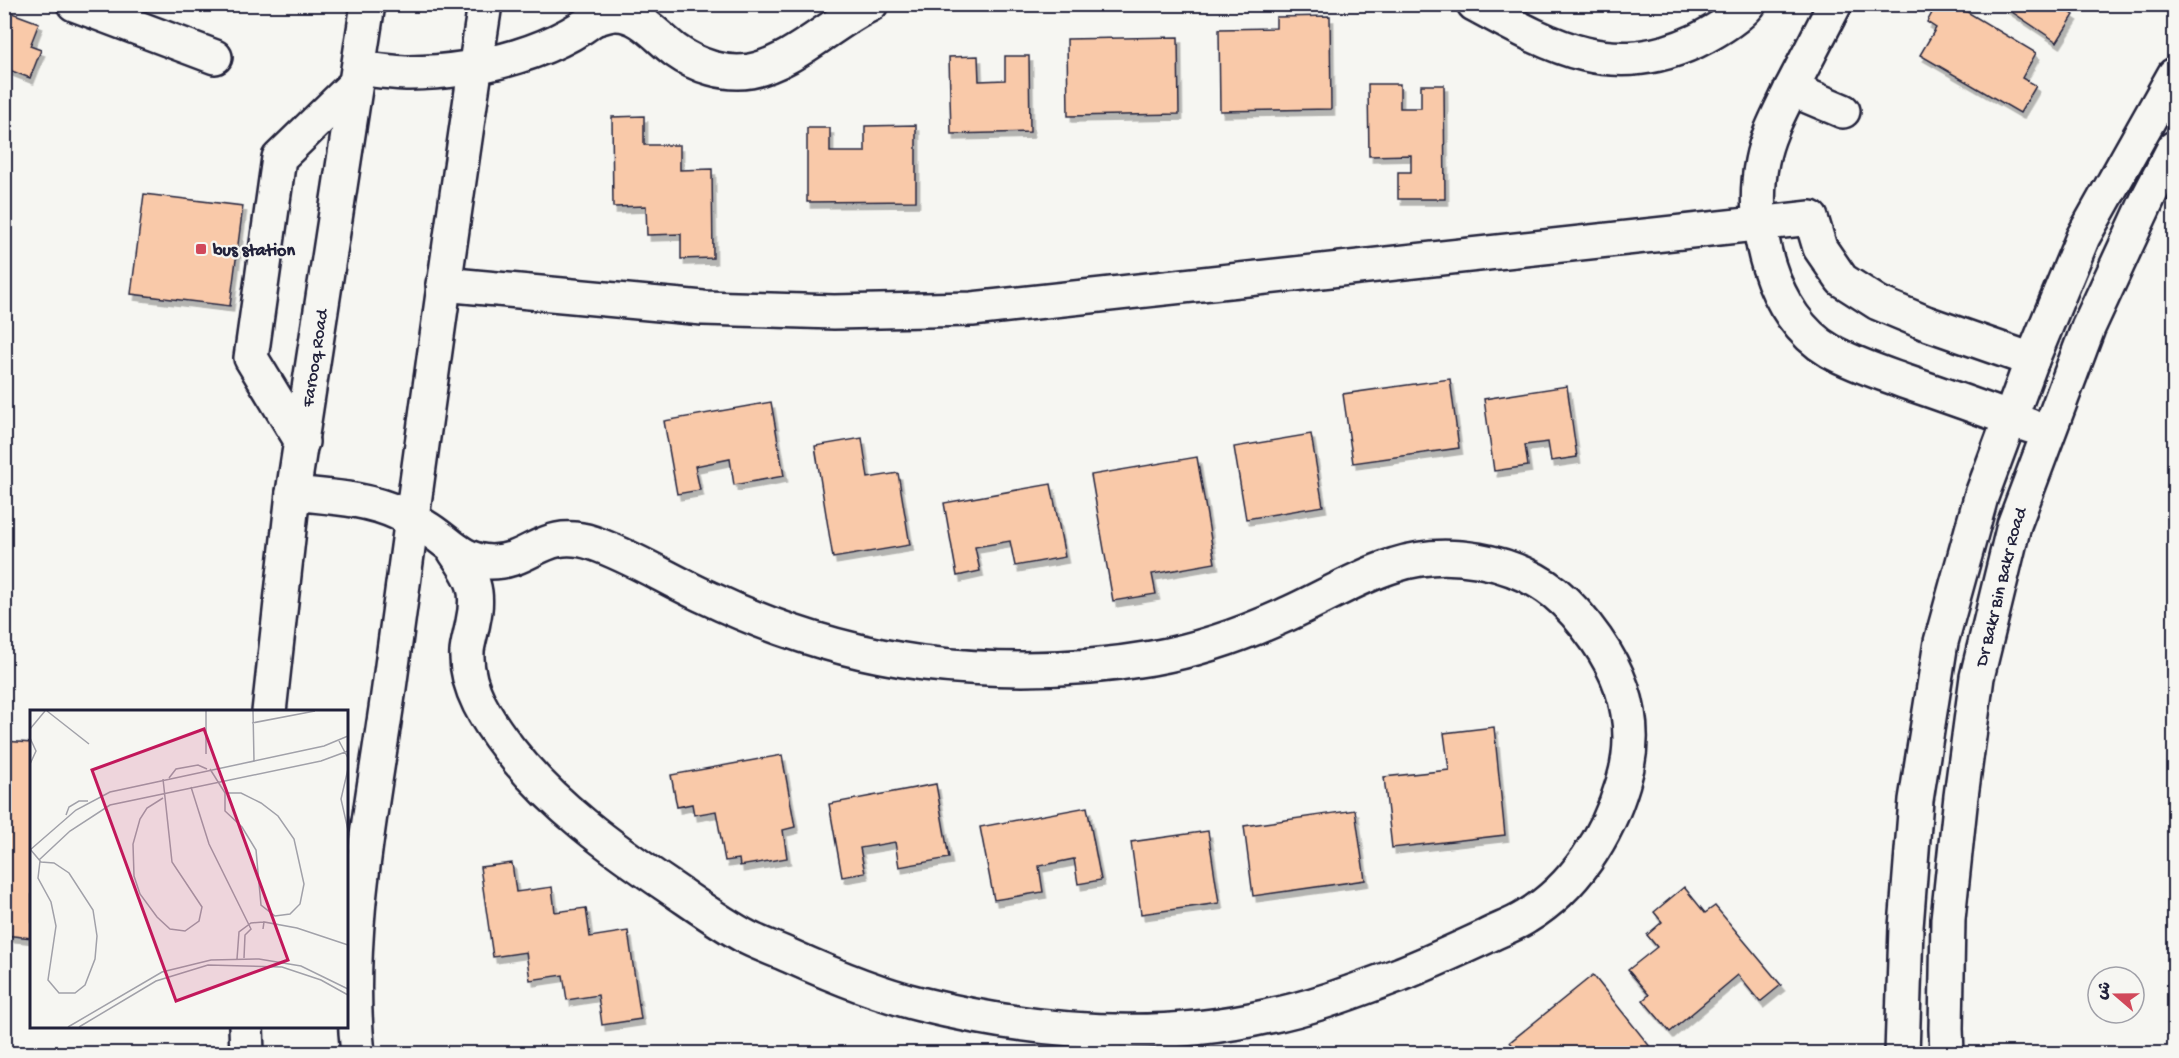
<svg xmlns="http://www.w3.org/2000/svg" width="2179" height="1058" font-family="'Gochi Hand','Playpen Sans Arabic',sans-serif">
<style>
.building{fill:#f9c9a9;stroke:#22223b;stroke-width:1.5;filter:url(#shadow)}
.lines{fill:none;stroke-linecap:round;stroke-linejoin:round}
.minor-casing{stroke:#22223b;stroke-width:38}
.minor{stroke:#f6f6f2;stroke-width:33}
.poi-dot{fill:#d1495b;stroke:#f6f6f2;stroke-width:2}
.labels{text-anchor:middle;stroke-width:4.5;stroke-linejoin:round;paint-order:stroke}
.poi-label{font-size:18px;font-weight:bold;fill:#22223b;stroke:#f6f6f2;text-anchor:start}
.street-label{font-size:18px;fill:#22223b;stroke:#f6f6f2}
.inset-road{fill:none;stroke:#a1a1a9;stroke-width:1.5}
.view{fill:#c2185b;fill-opacity:0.15;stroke:#c2185b;stroke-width:3}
.inset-edge{fill:none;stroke:#22223b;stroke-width:3}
</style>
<defs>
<filter id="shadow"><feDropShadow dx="3.5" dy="6" stdDeviation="0" flood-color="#0004"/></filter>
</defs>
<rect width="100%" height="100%" fill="#f6f6f2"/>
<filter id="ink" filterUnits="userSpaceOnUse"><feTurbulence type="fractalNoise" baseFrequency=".0167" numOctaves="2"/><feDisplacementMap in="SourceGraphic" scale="12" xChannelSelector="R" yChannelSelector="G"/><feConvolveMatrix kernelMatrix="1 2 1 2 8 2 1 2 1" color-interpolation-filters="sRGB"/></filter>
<g filter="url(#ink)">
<g class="building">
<polygon points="1937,4 1954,4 2036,53 2022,78 2036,86 2020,113 1920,55 1936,28 1927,22"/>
<polygon points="2000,4 2062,4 2061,6 2074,15 2057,42"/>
<polygon points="4,10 39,23 30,46 41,50 30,78 4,68"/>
<polygon points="1330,16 1331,109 1220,111 1219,29 1276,28 1276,17"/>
<polygon points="1178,37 1179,114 1068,116 1067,39"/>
<polygon points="978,56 979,81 1005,80 1005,56 1029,56 1030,132 951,134 949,57"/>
<polygon points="1368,84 1400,84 1400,108 1421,108 1421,85 1444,85 1445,199 1398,199 1398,172 1411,172 1411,155 1369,156"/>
<polygon points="644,116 644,145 680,145 680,170 712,169 713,258 681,259 681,234 647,235 646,206 613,207 612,117"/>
<polygon points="916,125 916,201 807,202 807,128 830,128 830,152 865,152 865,126"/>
<polygon points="144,194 243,206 230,306 131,294"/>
<polygon points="1450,379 1459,448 1353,463 1343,394"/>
<polygon points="1567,386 1577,457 1551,461 1548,442 1525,445 1528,466 1494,471 1484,399"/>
<polygon points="771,402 784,476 734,485 730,459 695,466 700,490 677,494 664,421"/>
<polygon points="1311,434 1323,506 1246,519 1234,447"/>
<polygon points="862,438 868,478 898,473 910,545 833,558 815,446"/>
<polygon points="1197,457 1215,563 1152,574 1156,594 1113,601 1091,475"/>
<polygon points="1051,484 1065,557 1015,566 1010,541 975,547 980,571 957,576 944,503"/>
<polygon points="1494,727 1505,835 1392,848 1384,777 1449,770 1444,733"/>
<polygon points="4,741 32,743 32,938 4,935"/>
<polygon points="782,755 795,827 783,830 787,858 740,866 739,859 725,861 716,811 694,815 692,804 677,807 671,775"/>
<polygon points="936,784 949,858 899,867 895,842 860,848 865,873 842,877 829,804"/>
<polygon points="1087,807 1101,880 1078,884 1074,859 1039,866 1043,892 994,900 980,827"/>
<polygon points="1355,810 1365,880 1253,896 1244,826"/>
<polygon points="1208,831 1219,903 1141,914 1131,842"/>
<polygon points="512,863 516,892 552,887 555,912 586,908 590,937 628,931 641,1019 602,1025 598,995 567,1000 563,975 530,980 526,952 493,957 480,867"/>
<polygon points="1684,887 1705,913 1715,906 1781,985 1760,1002 1738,975 1670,1032 1643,1000 1649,995 1628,970 1657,947 1647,935 1662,922 1654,912"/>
<polygon points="1593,975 1655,1053 1519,1054 1510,1042"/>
</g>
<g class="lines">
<g class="minor-casing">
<g id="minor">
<polyline points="74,4 215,57"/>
<path d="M1474,4C1551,46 1610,81 1696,41C1714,32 1736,20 1749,4"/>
<polyline points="1835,4 1791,89 1843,111"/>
<path d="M597,18C602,17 609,14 615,14C640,13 658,38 676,51C697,66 725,75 750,71C793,63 831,23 871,4"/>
<path d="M359,68C375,70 393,73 409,73C476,72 562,53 611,4"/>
<path d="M1791,89C1780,112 1767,135 1762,161C1749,224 1771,317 1830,351C1853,364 1881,373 1906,382C1947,396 1989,411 2030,426"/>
<polyline points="443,284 703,308 834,312 972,309 1811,218 1820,248 1842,280 1878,303 1926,323 2032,360"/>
<polyline points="302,442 251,358 279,158 355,84"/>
<path d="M293,493C328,497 366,498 398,513C407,518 417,521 425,527C449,541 460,561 491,562C532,562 543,527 593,543C631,556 667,579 704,596C773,629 847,653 923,663C999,672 1077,671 1152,658C1198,650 1241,635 1283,616C1320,600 1356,577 1395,565C1446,548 1513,560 1555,593C1571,606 1584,622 1596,639C1627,683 1639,731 1623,783C1607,837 1575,887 1526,917C1514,925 1498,930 1485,937C1457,950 1429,963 1401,974C1357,990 1315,1007 1269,1016C1155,1042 1033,1032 920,1004C875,993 832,975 790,956C777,950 762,945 748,938C722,924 696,905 671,888C613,849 552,805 509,749C488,722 465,688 467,652C467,646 472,629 473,622C480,590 473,578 455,552"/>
<path id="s1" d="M269,712L293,493L368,4"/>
<polyline points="246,1026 247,1054"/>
<path d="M358,1054C344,930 375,796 391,673C421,450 451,227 485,4"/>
<polyline points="1902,1054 1906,927 1916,800 1941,642 1981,497 2032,360 2083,237 2174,75"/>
<path id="s2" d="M1947,1054L1946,1029L1948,919L1961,796L1977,677L2014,525L2088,328L2149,196L2174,148"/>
</g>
</g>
<use href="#minor" class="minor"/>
</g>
</g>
<rect class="poi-dot" x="195" y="243" width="12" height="12" rx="3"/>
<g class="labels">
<g class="poi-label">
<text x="213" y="255">bus station</text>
</g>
<g class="street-label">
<text dy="6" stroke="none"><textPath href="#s1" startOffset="357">Farooq Road</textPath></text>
<text dy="6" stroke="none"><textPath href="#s2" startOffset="472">Dr Bakr Bin Bakr Road</textPath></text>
</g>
</g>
<g transform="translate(30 710)">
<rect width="318" height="318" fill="#f6f6f2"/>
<path class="inset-road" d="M17,1L59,34M223,1L224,51M222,13L285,1M0,19L15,1M0,28L6,41L0,54M309,31L318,48M176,44V1M180,59L195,83H211L231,93L248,106L264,129L274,174L270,194L260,204L245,206L231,195L226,140L212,117L195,101V83M318,59L311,89L318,120M139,68L146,59L168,55L177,59M133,69L142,152L172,197L169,211L155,221L140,219L127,207L110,184L104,166L103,134L110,109L117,98L133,88M161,77L179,134L221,219L215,225L214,248M36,105L39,97L49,91H58M0,139L11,152L24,153L39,163L63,200L67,226L65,249L55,275L45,283H29L18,270L26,216L21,192L8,168L10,151M0,140L46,100L80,82L294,36L318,26M9,150L40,121L80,95L291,51L318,41M233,219L234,212L267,218L318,235M207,249L209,222L221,213L234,212M38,317L132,262L181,250L229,249L271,256L318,279M49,317L126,271L178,255L252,257L291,270L318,285"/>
<path class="view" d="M174,19L258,250L146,291L62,60Z"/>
<rect width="318" height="318" class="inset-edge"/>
</g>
<rect width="2179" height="1058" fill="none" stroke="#f6f6f2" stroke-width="24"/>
<rect x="12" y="12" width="2155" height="1034" fill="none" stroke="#22223b" stroke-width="2" filter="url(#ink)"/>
<g transform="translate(2116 995) rotate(290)"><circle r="28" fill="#f6f6f2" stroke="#a1a1a9" stroke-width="1.5"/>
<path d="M0-4.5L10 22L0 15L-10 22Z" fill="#d1495b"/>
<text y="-9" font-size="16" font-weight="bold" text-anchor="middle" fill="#22223b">ش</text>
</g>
</svg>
